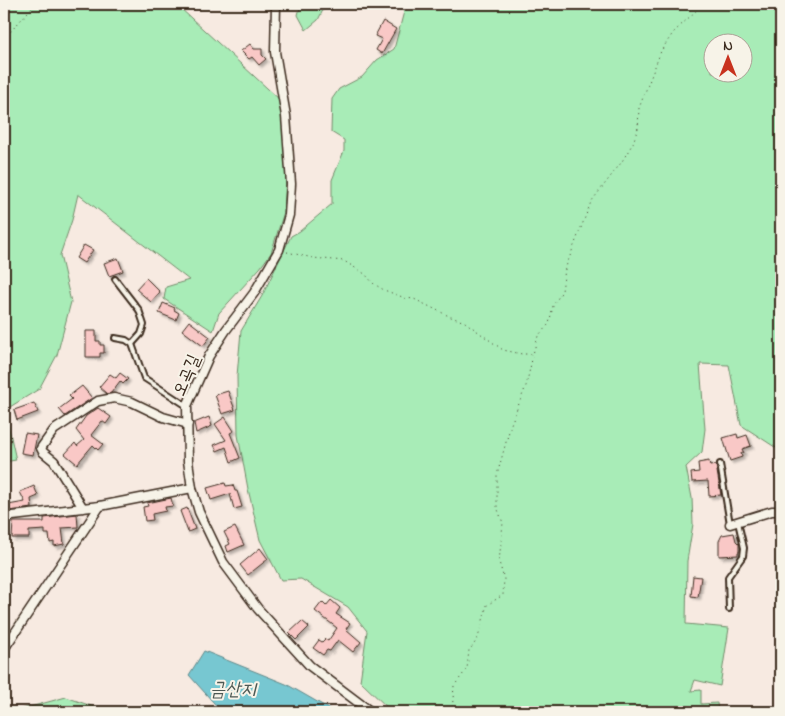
<svg xmlns="http://www.w3.org/2000/svg" width="785" height="716" font-family="'Indie Flower','Poor Story',sans-serif">
<style>
.green{fill:#a8ecb7;stroke:#728b6a;fill-rule:evenodd}
.water{fill:#77c7d1;stroke:#5f8889}
.building{fill:#f9c8c6;stroke:#3b2a1e;filter:url(#shadow)}
.lines{fill:none;stroke-linecap:round;stroke-linejoin:round}
.service-casing{stroke:#3b2a1e;stroke-width:8}
.minor-casing{stroke:#3b2a1e;stroke-width:11}
.path{stroke:#3b2a1e;stroke-width:1;stroke-dasharray:1 4;stroke-linecap:butt}
.service{stroke:#f7f3e8;stroke-width:4}
.minor{stroke:#f7f3e8;stroke-width:8}
.labels{text-anchor:middle;stroke-width:4;stroke-linejoin:round;paint-order:stroke}
.street-label{font-size:18px;fill:#3b2a1e;stroke:#f7f3e8}
.water-label{font-size:19px;font-style:italic;fill:#4d5954;stroke:#f7f3e8}
</style>
<defs>
<filter id="shadow"><feDropShadow dx="2.5" dy="2.5" stdDeviation="1" flood-color="#0004"/></filter>
</defs>
<rect width="100%" height="100%" fill="#f7eae1"/>
<filter id="ink" filterUnits="userSpaceOnUse"><feTurbulence type="fractalNoise" baseFrequency=".02" numOctaves="2"/><feDisplacementMap in="SourceGraphic" scale="10" xChannelSelector="R" yChannelSelector="G"/><feConvolveMatrix kernelMatrix="1 2 1 2 8 2 1 2 1" color-interpolation-filters="sRGB"/></filter>
<g filter="url(#ink)">
<g class="green">
<polygon points="4,4 182,4 179,7 280,100 285,139 286,177 284,212 271,253 260,268 219,313 213,331 164,299 166,287 189,280 78,194 72,220 60,255 71,302 57,355 39,389 5,410 16,460 4,462"/>
<polygon points="301,4 326,4 318,20 306,30 298,15"/>
<path d="M406,4H781V451L741,425L729,365L700,364L705,429L702,452L686,467L692,498L693,524L687,561L686,624L729,628L720,686L695,680L691,691L701,690V704L717,703L718,712H392L360,681L367,631L348,607L301,579L281,580L260,540L248,489L238,435L237,376L241,331L262,296L291,236L300,231L332,204V180L344,151V140L331,132L332,99L339,89L362,77L377,60L394,49ZM742,42V72H712V42Z"/>
<polygon points="66,697 108,712 12,712"/>
</g>
<polygon class="water" points="204,651 286,684 333,711 348,712 222,712 189,675"/>
<g class="building">
<polygon points="383,21 396,29 382,54 376,50 382,39 375,36"/>
<polygon points="250,44 254,49 262,49 262,55 266,59 259,65 252,57 249,59 241,51"/>
<polygon points="84,245 93,250 84,263 76,258"/>
<polygon points="118,258 123,271 109,276 104,263"/>
<polygon points="146,278 160,292 151,302 136,289"/>
<polygon points="163,303 175,308 174,310 179,313 176,320 159,313"/>
<polygon points="189,321 210,337 203,346 182,330"/>
<polygon points="86,331 96,331 96,341 100,341 100,345 104,345 104,353 100,353 100,357 86,357"/>
<polygon points="120,373 128,379 123,384 120,381 111,393 107,394 99,387 110,374 116,378"/>
<polygon points="82,386 92,398 65,416 59,409 72,399 69,396"/>
<polygon points="228,391 235,410 222,414 215,395"/>
<polygon points="34,403 38,412 17,420 14,410"/>
<polygon points="98,408 111,417 106,424 102,421 91,435 103,444 98,450 93,445 77,464 65,454 75,443 77,446 84,440 76,430 86,416"/>
<polygon points="209,417 212,426 196,433 194,423"/>
<polygon points="225,417 234,431 230,433 240,458 231,462 226,447 217,451 214,445 226,440 215,424"/>
<polygon points="25,433 37,435 33,455 21,453"/>
<polygon points="737,434 738,438 747,435 751,446 742,449 744,453 741,453 742,457 730,461 723,438"/>
<polygon points="709,461 710,466 716,465 721,495 709,496 708,481 692,482 691,473 699,472 698,463"/>
<polygon points="225,483 226,486 233,485 235,491 237,491 242,507 234,509 230,494 211,500 207,488"/>
<polygon points="34,486 38,496 31,499 32,508 9,511 8,505 25,502 20,492"/>
<polygon points="171,498 173,506 165,507 166,511 152,514 153,520 145,521 143,507 148,506 147,503"/>
<polygon points="187,508 195,529 188,532 180,511"/>
<polygon points="77,514 78,527 62,528 64,544 54,546 54,542 50,543 49,534 45,534 45,530 29,531 29,538 12,538 13,522 44,522 44,518"/>
<polygon points="235,527 244,545 228,552 226,546 230,544 224,532"/>
<polygon points="734,533 736,541 739,544 739,552 738,552 738,555 719,556 719,541 722,535"/>
<polygon points="260,548 268,559 248,575 240,565"/>
<polygon points="693,576 701,577 698,597 691,596"/>
<polygon points="331,600 340,608 336,614 350,623 346,629 361,642 353,652 338,640 330,651 327,650 323,655 313,648 319,640 322,642 325,639 328,641 337,628 315,611 322,602 326,606"/>
<polygon points="302,621 309,627 296,640 289,633"/>
</g>
<g class="lines">
<g class="service-casing">
<g id="service">
<polyline points="115,279 139,310 144,325 141,334 132,344"/>
<polyline points="115,338 126,340 132,344 144,378 187,406"/>
<polyline points="720,464 730,524"/>
<polyline points="729,609 728,577 743,556 744,548 738,522"/>
</g>
</g>
<g class="minor-casing">
<g id="minor">
<polyline points="276,4 275,52 286,116 291,184 289,215 279,250 254,293 226,330 209,356 187,406 188,461 192,488 199,512 223,562 258,609 310,666 371,712"/>
<polyline points="83,508 54,461 43,452 41,448 54,430 98,401 114,398 132,402 163,417 188,424"/>
<polyline points="4,517 100,506 192,488"/>
<polyline points="730,524 772,511 781,511"/>
<polyline points="4,649 100,506"/>
</g>
</g>
<g class="path">
<polyline points="375,9 378,4"/>
<polyline points="4,39 35,4"/>
<polyline points="287,252 313,258 344,261 365,274 374,284 384,290 405,298 414,299 451,317 465,322 503,350 522,354 533,354 538,336 549,324 553,306 562,291 565,269 591,202 621,163 633,143 638,128 639,108 661,51 673,33 703,4"/>
<path d="M452,712L454,686L467,669L469,650C481,639 482,621 487,605L503,595L504,579L499,562L503,523L497,507V475L511,424L526,386L533,355"/>
</g>
<use href="#service" class="service"/>
<use href="#minor" class="minor"/>
</g>
</g>
<g class="labels">
<g class="street-label">
<text transform="translate(186 375) rotate(-67)" y="6">오곡길</text>
</g>
<g class="water-label">
<text x="233" y="695">금산지</text>
</g>
</g>
<rect width="785" height="716" fill="none" stroke="#f7f3e8" stroke-width="20"/>
<rect x="10" y="10" width="765" height="696" fill="none" stroke="#3b2a1e" stroke-width="2" filter="url(#ink)"/>
<g transform="translate(728 58)"><circle r="24" fill="#f7f3e8" stroke="#aca397"/>
<path d="M0-4L9 19L0 12L-9 19Z" fill="#c8321e"/>
<text y="-8" font-size="14" font-weight="bold" text-anchor="middle" fill="#3b2a1e">N</text>
</g>
</svg>
